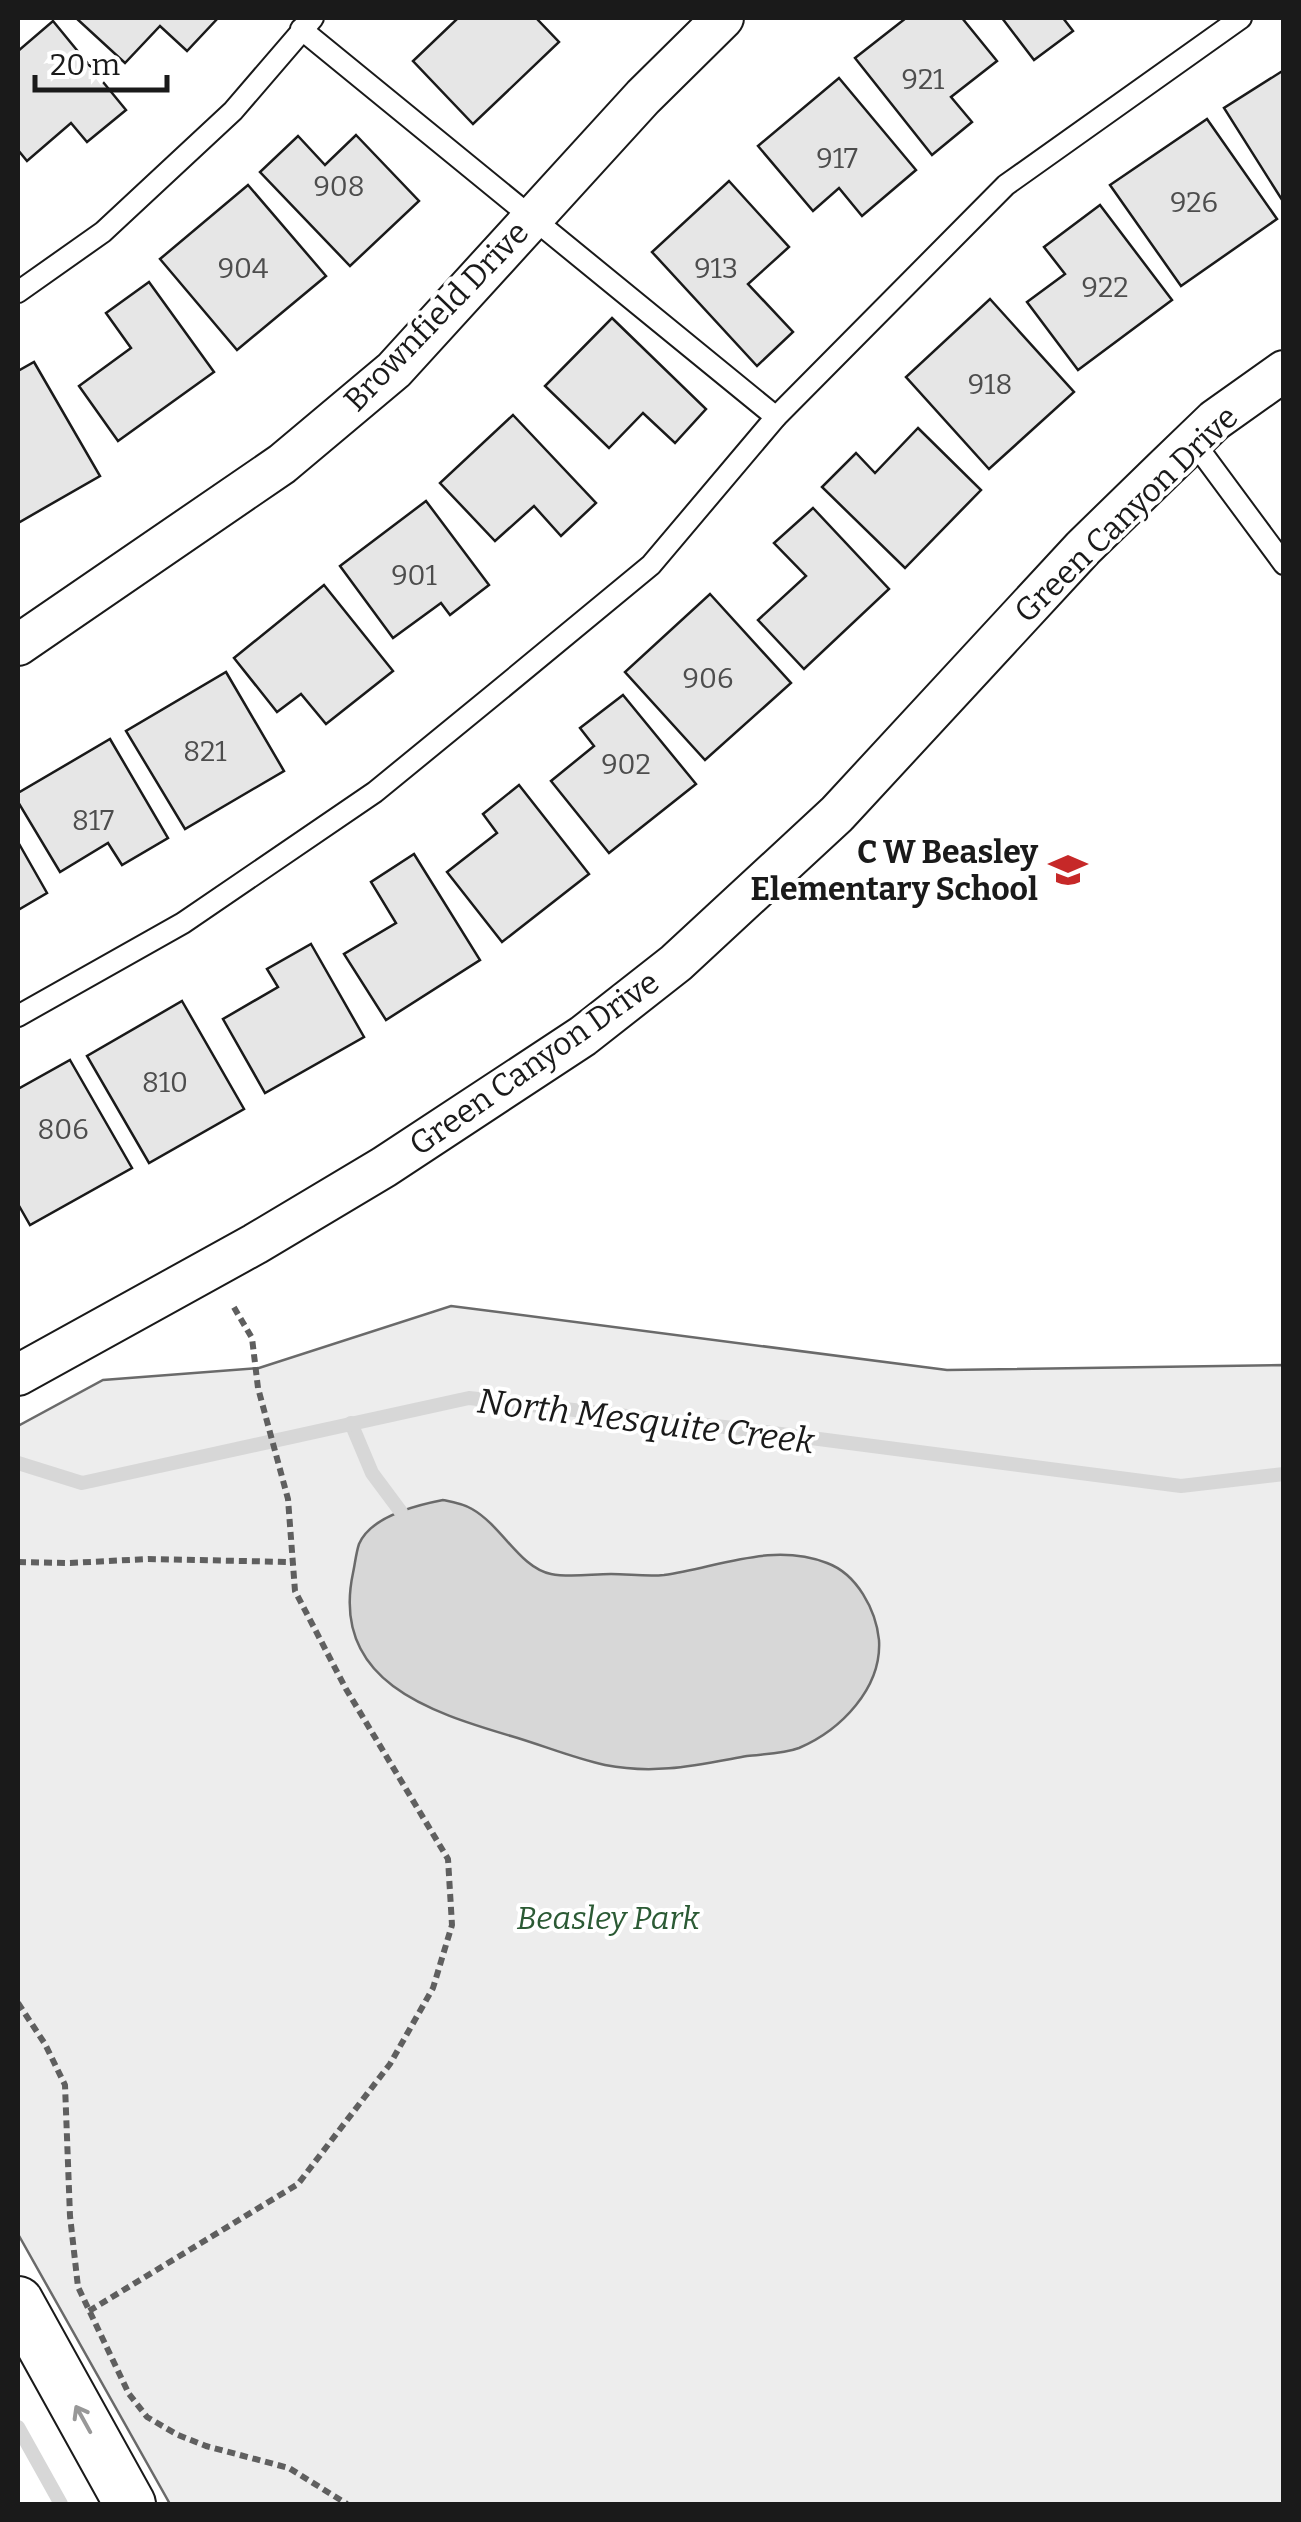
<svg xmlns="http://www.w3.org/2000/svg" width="1301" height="2522" font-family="Bitter,serif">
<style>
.green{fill:#ededed;stroke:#6a6a6a;stroke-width:2.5}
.water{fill:#d7d7d7;stroke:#6a6a6a;stroke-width:2.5}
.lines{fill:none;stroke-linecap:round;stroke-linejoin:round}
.stream{stroke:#d7d7d7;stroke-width:14}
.building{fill:#e6e6e6;stroke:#1a1a1a;stroke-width:2.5}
.service-casing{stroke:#1a1a1a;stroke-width:24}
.minor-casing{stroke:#1a1a1a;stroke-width:44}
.tertiary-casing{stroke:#1a1a1a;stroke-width:54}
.path{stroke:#5f5f5f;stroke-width:6;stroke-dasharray:8 5;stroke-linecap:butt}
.service{stroke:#fff;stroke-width:20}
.minor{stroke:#fff;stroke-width:40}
.tertiary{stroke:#fff;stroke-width:50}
.oneway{stroke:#989898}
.labels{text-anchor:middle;stroke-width:8;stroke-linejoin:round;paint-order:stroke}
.number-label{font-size:28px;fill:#4d4d4d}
.street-label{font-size:32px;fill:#1a1a1a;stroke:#fff}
.poi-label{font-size:32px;font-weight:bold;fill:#1a1a1a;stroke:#fff;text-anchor:end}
.park-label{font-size:32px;font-style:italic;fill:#2b5a34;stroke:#fff}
.water-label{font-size:35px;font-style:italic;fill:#1a1a1a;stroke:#fff}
</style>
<rect width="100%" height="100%" fill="#fff"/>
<polygon class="green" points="451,1306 947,1370 1283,1365 1283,2504 170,2504 18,2234 18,1426 103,1380 259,1368"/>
<path class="water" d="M443,1500C453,1502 464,1504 472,1509C502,1526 520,1568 551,1574C570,1578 592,1574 611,1574C629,1574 647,1577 664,1575C719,1567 772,1542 827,1563C857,1574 876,1610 879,1640C882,1688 841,1730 799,1748C783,1754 763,1754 747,1756C697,1765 656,1775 605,1765C573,1758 542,1745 511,1736C430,1712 330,1681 353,1573C355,1564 356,1553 359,1544C371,1516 417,1505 443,1500Z"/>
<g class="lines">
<g class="stream">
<polyline points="351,1423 372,1473 401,1512"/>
<polyline points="18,1463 82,1483 469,1398 742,1429 1181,1486 1284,1474"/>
<polyline points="18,2427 61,2504"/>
</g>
</g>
<g class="building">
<polygon points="76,18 218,18 187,51 160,26 125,63"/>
<polygon points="458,18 536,18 559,42 473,124 413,61"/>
<polygon points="906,18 962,18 997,61 951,97 972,122 932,155 855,58"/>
<polygon points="1002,18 1063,18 1073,31 1034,60"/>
<polygon points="53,21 126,110 87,142 71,123 27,161 18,150 18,51"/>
<polygon points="1284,70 1284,203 1224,108"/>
<polygon points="839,78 916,170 862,216 839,188 813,211 758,146"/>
<polygon points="1207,119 1277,219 1181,286 1110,185"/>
<polygon points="356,135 419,201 350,266 260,172 298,136 325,165"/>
<polygon points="729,181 789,247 748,284 793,332 757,366 652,252"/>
<polygon points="248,185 326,276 237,350 160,259"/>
<polygon points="1100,205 1172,300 1078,370 1027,302 1065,274 1044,247"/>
<polygon points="149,282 214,372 118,441 79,386 131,348 106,313"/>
<polygon points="990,299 1074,392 989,469 906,377"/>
<polygon points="612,318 706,409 675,443 643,413 609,448 545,386"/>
<polygon points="34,362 100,476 18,523 18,371"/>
<polygon points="513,415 596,503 561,536 534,506 495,541 440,483"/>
<polygon points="918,428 981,490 905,568 822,487 856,453 875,473"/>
<polygon points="426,501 489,585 450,615 441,603 393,638 340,566"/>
<polygon points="813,508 889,589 804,669 758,620 806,576 774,543"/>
<polygon points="324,585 393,671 326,724 301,694 277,712 234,658"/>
<polygon points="710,594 791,683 705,760 625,672"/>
<polygon points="226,672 284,771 185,829 126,731"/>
<polygon points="623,695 696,784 609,853 551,781 594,746 580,728"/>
<polygon points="110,739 168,838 122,865 108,843 60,872 18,802 18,793"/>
<polygon points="519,785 589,874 502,942 447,872 497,833 483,814"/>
<polygon points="18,842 47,893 18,910"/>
<polygon points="414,854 480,960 386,1020 344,954 396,923 371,882"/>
<polygon points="311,944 364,1037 265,1093 223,1019 278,987 267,969"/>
<polygon points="182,1001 244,1109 149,1163 87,1056"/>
<polygon points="70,1060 132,1168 30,1225 18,1204 18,1089"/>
</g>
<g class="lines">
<g class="service-casing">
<g id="service">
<polyline points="301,29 776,417"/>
<polyline points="18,292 103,232 233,111 313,18"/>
<polyline points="1193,441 1284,564"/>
<polyline points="18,1016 183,923 375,792 496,693 651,565 776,417 1006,185 1241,18"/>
</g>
</g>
<g class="minor-casing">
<g id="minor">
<polyline points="18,645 282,464 394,370 643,97 723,18"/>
<polyline points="18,1375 255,1244 384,1167 583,1036 676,963 837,814 1083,548 1162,471 1215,420 1284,371"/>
</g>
</g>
<g class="tertiary-casing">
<polyline id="tertiary" points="18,2302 130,2504"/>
</g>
<g class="path">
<polyline points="18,1562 70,1563 148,1559 290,1562"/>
<polyline points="18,2003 45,2044 65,2085 70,2216 78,2287 129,2394 147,2417 178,2435 206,2446 289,2468 347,2504"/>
<polyline points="89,2311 298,2184 390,2064 433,1988 452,1925 448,1859 346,1689 295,1591 288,1499 258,1388 252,1338 232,1304"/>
</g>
<use href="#service" class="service"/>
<use href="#minor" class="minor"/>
<use href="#tertiary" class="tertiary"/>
</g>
<defs><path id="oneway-shaft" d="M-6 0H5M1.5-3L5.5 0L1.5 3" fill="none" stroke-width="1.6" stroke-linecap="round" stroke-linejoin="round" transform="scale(2.5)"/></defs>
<use class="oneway" href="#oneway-shaft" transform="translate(83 2419) rotate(-119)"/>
<defs>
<g id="school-bare" transform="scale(3)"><path d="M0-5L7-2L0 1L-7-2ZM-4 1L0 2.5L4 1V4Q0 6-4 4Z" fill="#c62828" stroke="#fff" stroke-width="2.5" paint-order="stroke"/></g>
</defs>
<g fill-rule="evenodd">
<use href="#school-bare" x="1068" y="870"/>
</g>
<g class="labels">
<g class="number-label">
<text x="923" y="89">921</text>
<text x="837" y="168">917</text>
<text x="339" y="196">908</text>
<text x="1194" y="212">926</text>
<text x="243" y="278">904</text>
<text x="716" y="278">913</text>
<text x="1105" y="297">922</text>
<text x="990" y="394">918</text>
<text x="414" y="585">901</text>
<text x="708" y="688">906</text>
<text x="205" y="761">821</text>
<text x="626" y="774">902</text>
<text x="93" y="830">817</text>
<text x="165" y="1092">810</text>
<text x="63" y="1139">806</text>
</g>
<g class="street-label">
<text transform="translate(436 316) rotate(-46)" y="11">Brownfield Drive</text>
<text transform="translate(1126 514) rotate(-44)" y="11">Green Canyon Drive</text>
<text transform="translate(534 1063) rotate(-35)" y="11">Green Canyon Drive</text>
</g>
<g class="poi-label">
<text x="1038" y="863">C W Beasley<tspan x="1038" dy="37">Elementary School</tspan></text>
</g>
<g class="park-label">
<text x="608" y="1929">Beasley Park</text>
</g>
<g class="water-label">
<text transform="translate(646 1421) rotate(7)" y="12">North Mesquite Creek</text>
</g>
</g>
<rect width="1301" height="2522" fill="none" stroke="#1a1a1a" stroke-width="40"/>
<path d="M35 75v15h132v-15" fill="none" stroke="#1a1a1a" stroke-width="5"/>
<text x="50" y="75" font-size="30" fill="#1a1a1a" stroke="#ffffff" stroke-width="8" paint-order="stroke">20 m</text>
</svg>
